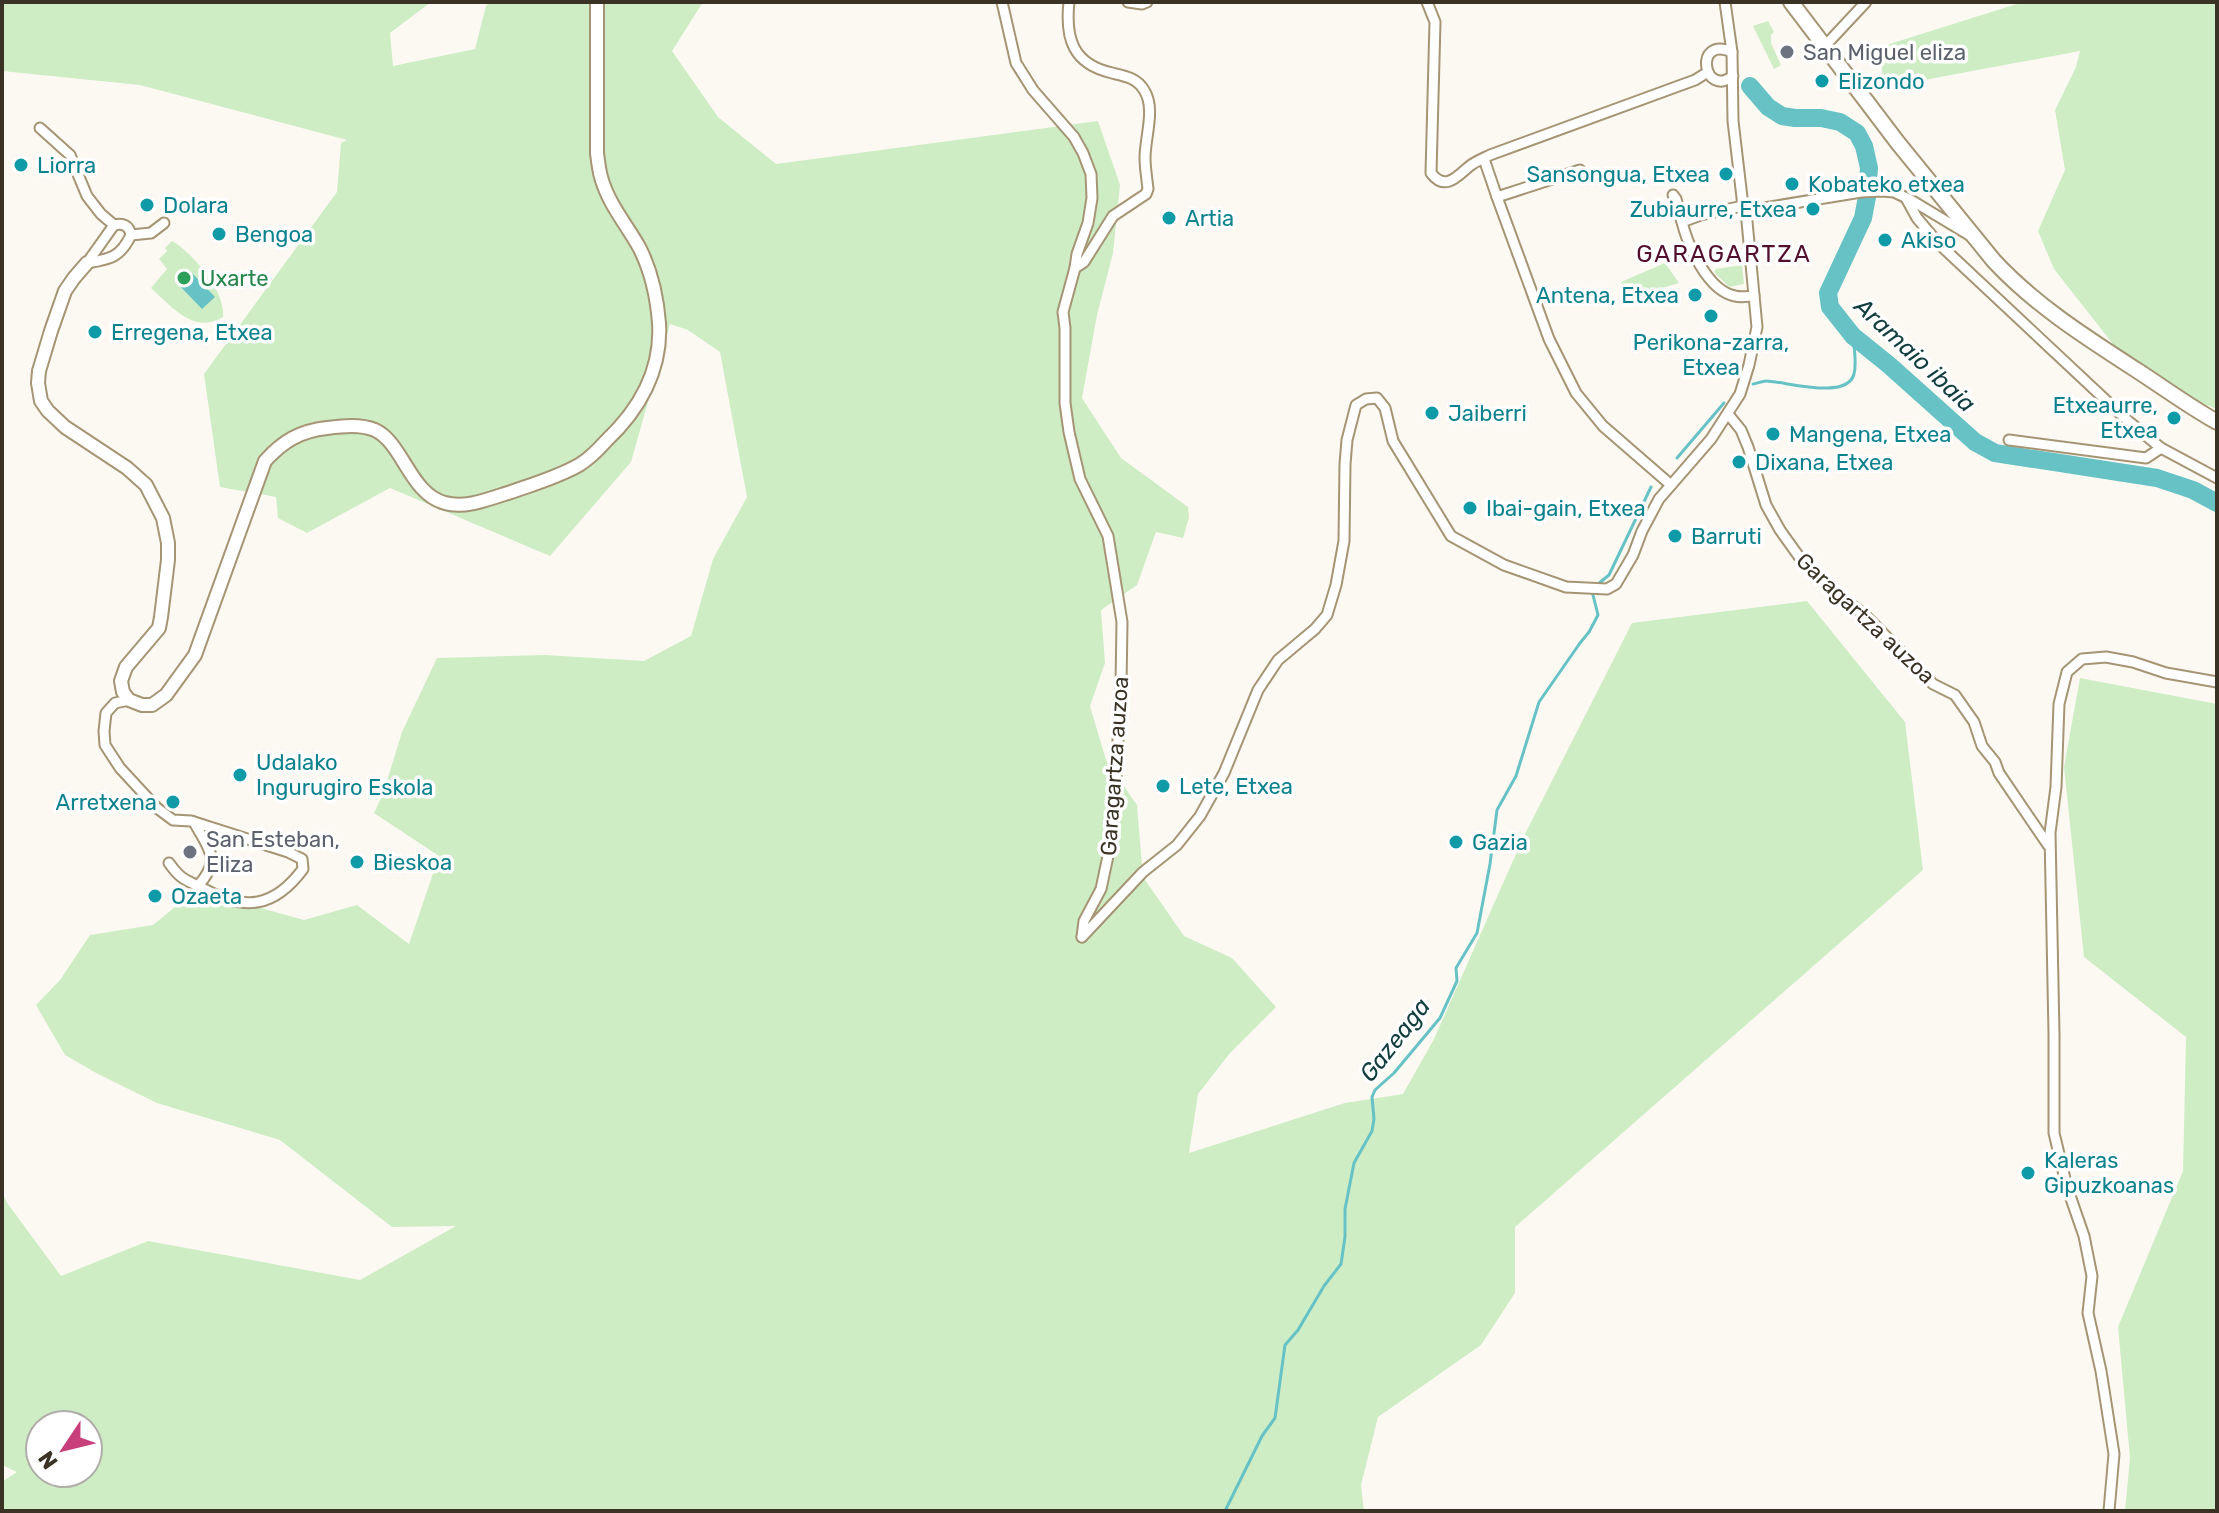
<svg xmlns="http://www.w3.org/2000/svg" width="2219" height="1513" font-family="Rubik,sans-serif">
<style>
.green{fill:#ceedc5;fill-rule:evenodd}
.water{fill:#67c2c6}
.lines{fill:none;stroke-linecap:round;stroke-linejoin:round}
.stream{stroke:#67c2c6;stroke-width:3}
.river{stroke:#67c2c6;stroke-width:18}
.minor-casing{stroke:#a59574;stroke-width:13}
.tertiary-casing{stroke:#a59574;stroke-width:16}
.secondary-casing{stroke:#a59574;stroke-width:18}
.minor{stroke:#fff;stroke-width:9}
.tertiary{stroke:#fff;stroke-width:12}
.secondary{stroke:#fff;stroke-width:14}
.worship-dot{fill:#6b7280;stroke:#fff;stroke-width:3}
.culture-dot{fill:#0f9aa8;stroke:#fff;stroke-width:3}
.leisure-dot{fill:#2e9e5b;stroke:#fff;stroke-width:3}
.labels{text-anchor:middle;stroke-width:7;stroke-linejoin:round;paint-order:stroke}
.worship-label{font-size:22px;fill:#5b616d;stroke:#fff;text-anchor:start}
.culture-label{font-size:22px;fill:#0d838f;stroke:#fff;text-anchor:start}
.leisure-label{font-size:22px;fill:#27864d;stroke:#fff;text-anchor:start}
.street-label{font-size:22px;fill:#3a3325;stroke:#fff}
.neighbourhood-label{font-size:24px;letter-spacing:2px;fill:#52102e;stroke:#fff}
.water-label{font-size:24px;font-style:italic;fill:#113d3f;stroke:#fff}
</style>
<rect width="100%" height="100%" fill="#fcf9f2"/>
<g class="green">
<path d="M2,2H431L390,33L393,66L475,49L486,6L490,2H703L672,51L718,117L776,164L1098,121L1120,185L1113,253L1097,315L1082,398L1121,458L1188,507L1189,518L1183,538L1156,532L1137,585L1101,610L1105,663L1090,706L1106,760L1137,805L1143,877L1184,936L1232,958L1276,1007L1230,1053L1198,1094L1189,1153L1345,1103L1403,1094L1434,1039L1524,836L1632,623L1807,601L1905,722L1923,870L1515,1227V1293L1481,1345L1378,1417L1361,1485L1364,1511H2V1482L17,1472L2,1465V1193L8,1204L61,1276L148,1241L360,1280L456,1226L392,1227L280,1140L157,1103L98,1074L65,1055L36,1005L60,980L90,935L153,925L192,893L247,904L304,920L357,905L409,944L439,856L374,813L383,794L402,732L437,658L545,655L644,661L691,636L713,559L747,497L720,352L688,330L670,324L631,462L550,556L390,488L307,533L278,518L276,497L220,487L204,374L337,192L341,143L347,140L140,85L2,71ZM40,1425H88V1473H40Z"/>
<polygon points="2023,2 2217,2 2217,409 2199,402 2120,353 2054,269 2038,231 2065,170 2055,110 2076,67 2080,51 1908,83 1883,81 1880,47"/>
<polygon points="1768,21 1774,32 1771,35 1771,43 1781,65 1774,69 1753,26"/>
<path d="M172,241C193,253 226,292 223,317C194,335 171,306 151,288L167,269L159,259L167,251L165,248Z"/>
<polygon points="1665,263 1679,283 1628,298 1621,282"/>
<polygon points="1742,265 1744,284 1729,287 1714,272 1716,269"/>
<polygon points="2080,678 2217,704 2217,1511 2125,1511 2130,1458 2118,1327 2183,1171 2186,1037 2084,957 2064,767"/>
</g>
<polygon class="water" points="189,270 215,297 202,309 176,282"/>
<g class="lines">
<g class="stream">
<path d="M1753,384C1754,384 1764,381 1766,381C1784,381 1847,401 1854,374C1857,363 1854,348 1853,336"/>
<polyline points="1677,458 1724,403"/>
<polyline points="1598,584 1609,575 1651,487"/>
<polyline points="1225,1511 1262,1436 1275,1418 1285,1345 1298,1330 1324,1286 1341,1264 1345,1237 1345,1209 1354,1163 1372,1131 1374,1119 1372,1097 1375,1090 1394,1073 1440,1018 1457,981 1456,968 1477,933 1490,864 1497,810 1516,776 1539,702 1580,643 1589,632 1598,615 1592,591"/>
</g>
<polyline class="river" points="1750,86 1768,107 1782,116 1795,118 1821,118 1840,122 1857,133 1864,146 1869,168 1867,197 1863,218 1828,293 1830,307 1853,336 1889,365 1975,442 1995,453 2157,478 2193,490 2217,503"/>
<g class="minor-casing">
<g id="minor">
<polyline points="1002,2 1016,63 1033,90 1074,137 1083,153 1091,174 1092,198 1088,223 1077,254 1075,268 1063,312 1065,328 1065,403 1069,432 1080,479 1108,536 1122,622 1121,686 1115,796 1108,856 1101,889 1084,921 1082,937"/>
<path d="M1069,2C1065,39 1073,64 1112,73C1125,76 1137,78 1144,90C1156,108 1145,137 1145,158C1145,168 1147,179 1148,189L1146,194L1113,216L1084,262L1075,268"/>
<polyline points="1128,2 1142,4 1147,2"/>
<path d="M1427,2L1435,22L1431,173C1446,193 1459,174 1471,165C1477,161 1484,158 1490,155L1695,80L1708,72"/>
<polyline points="1824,47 1866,2"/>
<path d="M1732,52C1693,35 1703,99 1733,76"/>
<polyline points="40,128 70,155 87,196 101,214 114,225"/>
<polyline points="1484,159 1497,197 1580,170"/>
<polyline points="1673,195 1676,199 1682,222"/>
<polyline points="1497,197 1549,339 1576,393 1603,426 1671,485"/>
<polyline points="1906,198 1917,218 1938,243 2127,420 2161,448 2217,478"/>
<path d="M1743,206L1701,215L1682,222C1688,246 1708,291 1735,296C1741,298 1749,296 1754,296"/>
<polyline points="1746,211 1861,192 1882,191 1894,192 1911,200 1969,235"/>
<path d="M114,225C123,223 129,225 131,235"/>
<polyline points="131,235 151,233 164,223"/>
<path d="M87,263C110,259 120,258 131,235"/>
<polyline points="87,263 114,225"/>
<polyline points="1728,414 1741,430 1748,447 1766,505 1780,530 1800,558 1831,590 1864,614 1933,684 1955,695 1974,722 1982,746 1995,762 1999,773 2048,845"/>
<polyline points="2009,440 2146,458 2161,448"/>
<path d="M129,700L115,703L106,713L104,731L105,745L120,768L157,808L173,820L191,821L288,852L302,859L303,869C274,908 245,911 204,889C185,879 182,881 169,863"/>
<path d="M194,822C209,850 222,859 198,886"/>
<polyline points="1082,937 1143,872 1177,845 1200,816 1224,773 1258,690 1278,660 1315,629 1327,615 1336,585 1344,541 1345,464 1347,440 1356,405 1366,399 1377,398 1385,408 1393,441 1451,536 1504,565 1566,587 1607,589 1616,584 1633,555 1642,531 1659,499 1711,439 1740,394 1749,365 1757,327 1746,211 1743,206 1733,121 1732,52 1725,2"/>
<polyline points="2109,1511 2114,1454 2101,1371 2088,1313 2092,1276 2084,1236 2067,1187 2054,1133 2054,1034 2050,833 2056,787 2059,704 2067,672 2082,659 2106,657 2133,662 2166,673 2217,682"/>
</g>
</g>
<g class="tertiary-casing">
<path id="tertiary" d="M87,263L74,278L65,291L51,331L39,371L38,383L41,401L48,411L65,427L127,468L146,485L163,518L168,543V560L161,617L159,628L126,667L121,681L123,692L129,700L142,705H152L166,695L195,655L265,461C283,441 300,431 327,428C343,426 360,424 375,430C403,443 410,494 445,503C466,509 491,498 511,492C534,484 558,477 579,465C589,459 598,450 606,441C639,410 662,370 659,323C657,297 651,270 639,247C626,224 608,203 601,177C599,170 598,161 597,153V2"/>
</g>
<g class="secondary-casing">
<path id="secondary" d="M1791,2L1898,143L1994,261C2036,306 2087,338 2138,371C2164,388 2190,407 2217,422"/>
</g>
<use href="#minor" class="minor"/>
<use href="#tertiary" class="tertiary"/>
<use href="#secondary" class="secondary"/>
</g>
<g class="worship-dot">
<circle cx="1787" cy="52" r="8"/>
<circle cx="190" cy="852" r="8"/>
</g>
<g class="culture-dot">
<circle cx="1822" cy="81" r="8"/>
<circle cx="21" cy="165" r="8"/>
<circle cx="1726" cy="174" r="8"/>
<circle cx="1792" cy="184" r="8"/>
<circle cx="147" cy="205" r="8"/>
<circle cx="1813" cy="209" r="8"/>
<circle cx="1169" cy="218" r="8"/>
<circle cx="219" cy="234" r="8"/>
<circle cx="1885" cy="240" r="8"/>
<circle cx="1695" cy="295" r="8"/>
<circle cx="1711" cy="316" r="8"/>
<circle cx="95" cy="332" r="8"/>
<circle cx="1432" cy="413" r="8"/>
<circle cx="2174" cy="418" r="8"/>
<circle cx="1773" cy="434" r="8"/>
<circle cx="1739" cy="462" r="8"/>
<circle cx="1470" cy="508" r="8"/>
<circle cx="1675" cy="536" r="8"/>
<circle cx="240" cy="775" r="8"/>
<circle cx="1163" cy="786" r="8"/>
<circle cx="173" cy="802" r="8"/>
<circle cx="1456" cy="842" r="8"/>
<circle cx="357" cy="862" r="8"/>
<circle cx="155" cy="896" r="8"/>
<circle cx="2028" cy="1173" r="8"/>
</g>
<circle class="leisure-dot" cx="184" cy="278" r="8"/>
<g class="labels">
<g class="worship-label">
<text x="1803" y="60">San Miguel eliza</text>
<text x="206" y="847">San Esteban,<tspan x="206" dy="25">Eliza</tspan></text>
</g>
<g class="culture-label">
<text x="1838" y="89">Elizondo</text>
<text x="37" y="173">Liorra</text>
<text x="1710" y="182" text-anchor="end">Sansongua, Etxea</text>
<text x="1808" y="192">Kobateko etxea</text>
<text x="163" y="213">Dolara</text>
<text x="1797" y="217" text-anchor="end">Zubiaurre, Etxea</text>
<text x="1185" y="226">Artia</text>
<text x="235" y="242">Bengoa</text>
<text x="1901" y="248">Akiso</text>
<text x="1679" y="303" text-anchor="end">Antena, Etxea</text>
<text x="111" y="340">Erregena, Etxea</text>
<text x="1711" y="350" text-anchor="middle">Perikona-zarra,<tspan x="1711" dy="25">Etxea</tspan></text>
<text x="2158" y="413" text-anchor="end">Etxeaurre,<tspan x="2158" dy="25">Etxea</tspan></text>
<text x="1448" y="421">Jaiberri</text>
<text x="1789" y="442">Mangena, Etxea</text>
<text x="1755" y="470">Dixana, Etxea</text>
<text x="1486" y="516">Ibai-gain, Etxea</text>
<text x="1691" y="544">Barruti</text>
<text x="256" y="770">Udalako<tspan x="256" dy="25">Ingurugiro Eskola</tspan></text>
<text x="1179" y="794">Lete, Etxea</text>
<text x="157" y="810" text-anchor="end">Arretxena</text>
<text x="1472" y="850">Gazia</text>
<text x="373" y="870">Bieskoa</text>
<text x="171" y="904">Ozaeta</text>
<text x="2044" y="1168">Kaleras<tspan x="2044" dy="25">Gipuzkoanas</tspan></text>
</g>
<g class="leisure-label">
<text x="200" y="286">Uxarte</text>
</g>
<g class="street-label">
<text transform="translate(1866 618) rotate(43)" y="8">Garagartza auzoa</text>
<text transform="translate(1114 766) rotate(-86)" y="8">Garagartza auzoa</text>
</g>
<g class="neighbourhood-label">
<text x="1724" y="262">GARAGARTZA</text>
</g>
<g class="water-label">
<text transform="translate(1915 355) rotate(43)" y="8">Aramaio ibaia</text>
<text transform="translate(1395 1040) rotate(-52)" y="8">Gazeaga</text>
</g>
</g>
<rect width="2219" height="1513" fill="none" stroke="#3a3325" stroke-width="8"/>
<g transform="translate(64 1449) rotate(235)"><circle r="38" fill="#ffffff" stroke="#b0ada8" stroke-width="2"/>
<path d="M0-6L14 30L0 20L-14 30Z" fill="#c73f7b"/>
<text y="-12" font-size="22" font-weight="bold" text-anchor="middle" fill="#3a3325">N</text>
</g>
</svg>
